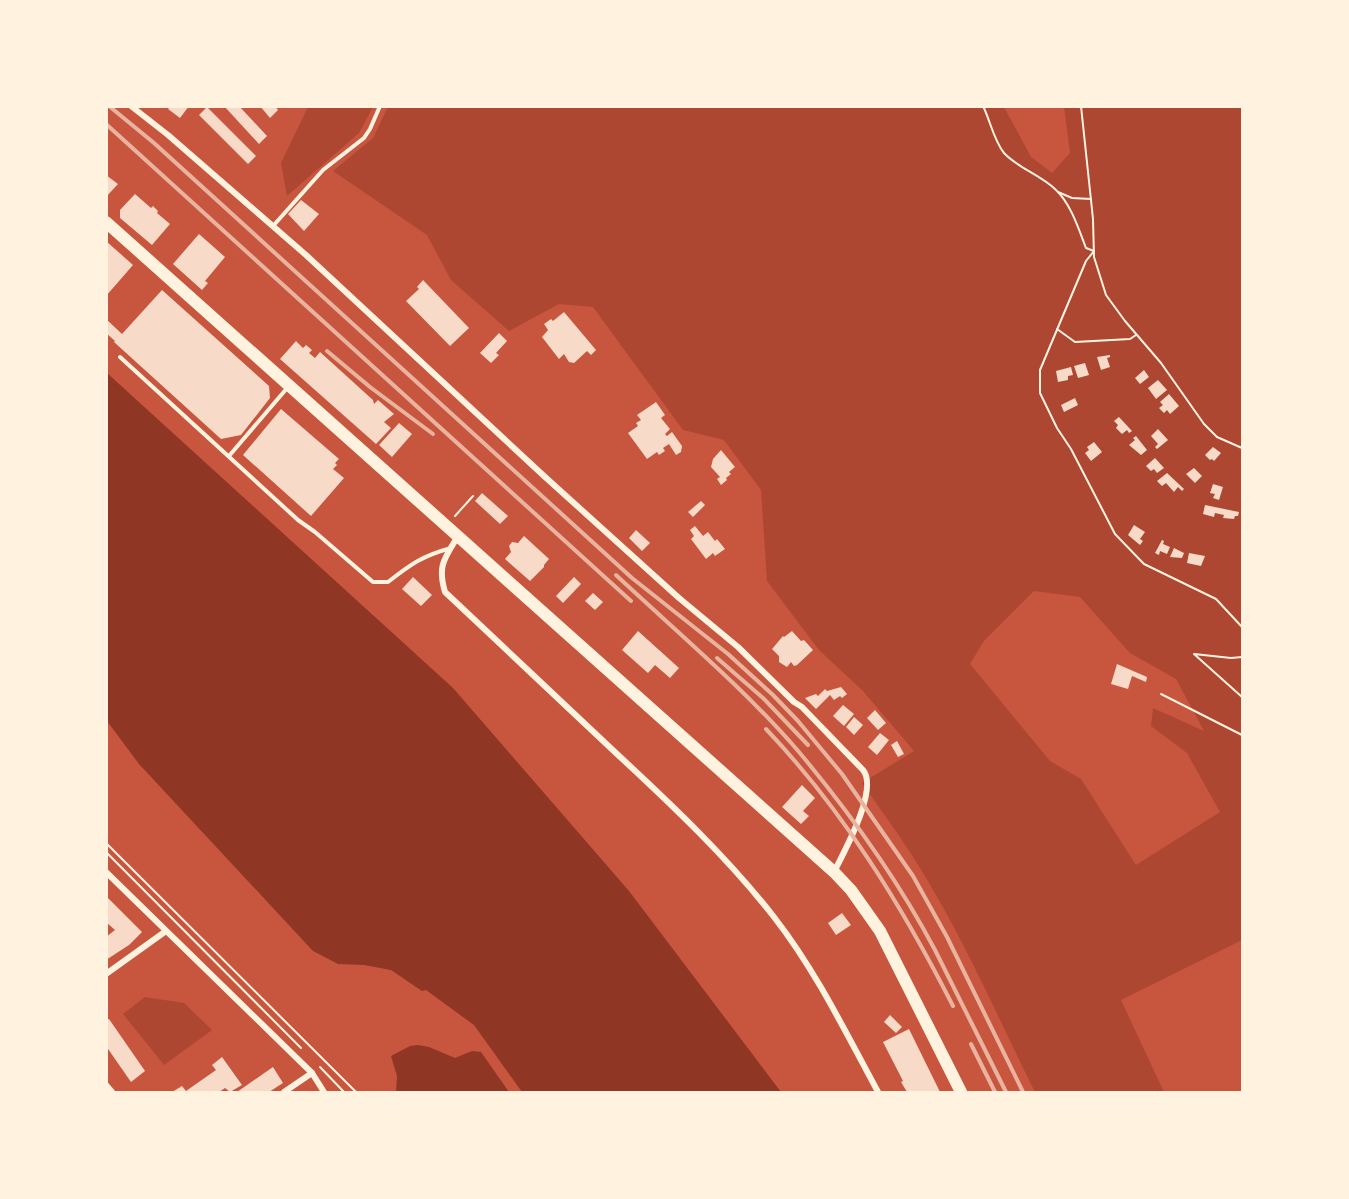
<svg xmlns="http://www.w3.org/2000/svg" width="1349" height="1199" font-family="'Archivo Narrow',sans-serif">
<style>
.green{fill:#ae4732;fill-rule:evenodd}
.water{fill:#8f3625}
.building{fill:#f7dbc8}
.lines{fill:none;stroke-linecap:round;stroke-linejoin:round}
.path{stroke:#fff3e0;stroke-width:2}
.service{stroke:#fff3e0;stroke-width:4}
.minor{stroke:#fff3e0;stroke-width:6}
.primary{stroke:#fff3e0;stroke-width:12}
.rail{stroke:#e9b49f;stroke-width:4}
</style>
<rect width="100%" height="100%" fill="#c8553d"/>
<g class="green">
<polygon points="308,107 373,107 359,133 287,196 281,163"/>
<path d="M388,107H1004L1031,157L1052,173L1070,153L1064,107H1242V940L1121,1000L1164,1092H1035C1000,1022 969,950 929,883C909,848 885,816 862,783L914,751L863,691L819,650L767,581L761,490L724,440L683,430L593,307L559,304L509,331L451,280L427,235L333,171L373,138ZM1034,591L1080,597L1130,653L1176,679L1204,731L1153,708L1151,726L1187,753L1220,812L1136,865L1081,779L1050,761L970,664L984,641Z"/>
<polygon points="145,997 184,1003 212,1030 164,1065 123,1014"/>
</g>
<g class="water">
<polygon points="107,373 453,688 629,891 781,1092 522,1092 474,1025 426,990 422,991 391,970 364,965 338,964 313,951 139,764 107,721"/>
<polygon points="418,1045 429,1047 455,1058 472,1051 481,1052 509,1092 396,1092 397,1076 391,1056 410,1046"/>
</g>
<g class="building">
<polygon points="171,106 189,106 180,118 168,109"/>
<polygon points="224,106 239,106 267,136 259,144"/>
<polygon points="260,106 275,106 278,110 270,118"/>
<polygon points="207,107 256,156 248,164 199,115"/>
<polygon points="106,175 118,184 106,197"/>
<polygon points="135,194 151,208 153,206 158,211 157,213 170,224 152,245 120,218 120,210"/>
<polygon points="301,200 319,214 304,231 288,214"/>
<polygon points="199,234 225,257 205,281 208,283 202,290 173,264"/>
<polygon points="106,241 133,265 106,296"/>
<polygon points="423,280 469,328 450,346 406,301 419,289 417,287"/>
<polygon points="162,290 269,386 270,398 241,435 221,439 114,342 115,341 106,333 106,319 122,334"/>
<polygon points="564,312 596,350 591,355 587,351 574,363 569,362 564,354 559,359 542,337 548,330 544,324 551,319 553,321"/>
<polygon points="499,333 507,341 496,353 499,355 491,363 480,353"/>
<polygon points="296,341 303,348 306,345 312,350 309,353 315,358 320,352 373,400 374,404 378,400 394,414 384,422 391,428 376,444 280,359"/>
<polygon points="1110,355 1110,357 1107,358 1110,367 1101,370 1097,357"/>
<polygon points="1085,363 1089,375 1078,378 1074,366"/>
<polygon points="1071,367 1073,375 1068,376 1068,380 1058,382 1056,371"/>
<polygon points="1144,370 1149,377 1140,384 1135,378"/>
<polygon points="1158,380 1167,390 1156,399 1148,388"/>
<polygon points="1169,394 1179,406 1170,414 1167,410 1164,413 1159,408 1163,405 1160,402"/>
<polygon points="1075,398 1078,405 1064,412 1061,405"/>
<polygon points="656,402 665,415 661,418 670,429 665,434 667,436 672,432 682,446 681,452 676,455 669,444 663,448 665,451 659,455 657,452 647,459 628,433 638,426 636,423 641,420 637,415"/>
<polygon points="281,409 339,459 335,463 337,465 333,469 344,478 311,516 243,455"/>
<polygon points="1119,417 1132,431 1129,433 1127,430 1122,434 1116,428 1118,425 1114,421"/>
<polygon points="399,423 412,434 392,457 379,445"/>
<polygon points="1158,429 1168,440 1157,449 1155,447 1158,444 1151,436"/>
<polygon points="1136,436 1147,450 1141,455 1129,445 1135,440 1133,438"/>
<polygon points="1094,442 1102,452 1091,461 1085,453 1089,450 1087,447"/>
<polygon points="1213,447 1221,453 1214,461 1212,459 1210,460 1205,455"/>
<polygon points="721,450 735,467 729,472 731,474 726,478 727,480 721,485 717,479 720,477 711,467 713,459"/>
<polygon points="1155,458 1164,468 1157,473 1154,469 1151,471 1146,466"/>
<polygon points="1194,468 1202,476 1195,483 1186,474"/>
<polygon points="1167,473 1184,489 1182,491 1178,487 1174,492 1166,483 1162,486 1157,481"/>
<polygon points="1213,484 1223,487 1219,500 1213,498 1215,494 1210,493"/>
<polygon points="482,493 508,516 500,524 475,501"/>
<polygon points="701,501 705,505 693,517 688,512"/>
<polygon points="1205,505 1239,512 1238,516 1235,516 1234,519 1223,518 1224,515 1215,513 1214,517 1203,514"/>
<polygon points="1134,525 1145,532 1140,539 1143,541 1140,545 1128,535"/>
<polygon points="695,526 703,536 708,532 715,541 717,539 725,549 715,556 713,553 706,559 691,539 694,536 690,530"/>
<polygon points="636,530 650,543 642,551 629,538"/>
<polygon points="524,536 549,559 544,565 544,567 530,581 505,559 511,552 509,546 512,542 518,543"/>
<polygon points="1162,540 1164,541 1163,544 1170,547 1167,554 1160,551 1159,555 1155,553"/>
<polygon points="1174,548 1184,553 1182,558 1170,557"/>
<polygon points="1189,553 1205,556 1201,566 1187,563"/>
<polygon points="413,577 432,595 421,606 402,589"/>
<polygon points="574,577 581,584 563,603 556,596"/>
<polygon points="593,593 603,602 595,610 585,601"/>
<polygon points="638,631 679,668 670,678 655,665 648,673 622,650"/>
<polygon points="792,631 801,641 804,640 813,650 797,665 794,666 791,662 787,667 779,662 779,656 772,649 783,636 784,637"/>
<polygon points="1117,664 1147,677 1146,682 1132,676 1128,689 1111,684"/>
<polygon points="841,687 847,694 842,698 840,696 834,700 830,695 816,709 805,698 816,694 818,696 825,689 827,691"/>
<polygon points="843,705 854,714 844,726 833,716"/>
<polygon points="875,710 886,723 878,730 867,718"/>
<polygon points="854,717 863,725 854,735 846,727"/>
<polygon points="880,733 889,740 877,755 868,747"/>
<polygon points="897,741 904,754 898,757 891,745"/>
<polygon points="802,785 815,798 803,811 809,816 801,824 782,807"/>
<polygon points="106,896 142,932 129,945 106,960 106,937 115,930 106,922"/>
<polygon points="842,913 851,925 836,935 828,923"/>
<polygon points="890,1015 902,1027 896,1033 884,1022"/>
<polygon points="109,1019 145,1071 131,1082 106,1046 106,1020"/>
<polygon points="909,1029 940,1092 907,1092 901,1082 903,1081 883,1042"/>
<polygon points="222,1057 242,1085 230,1092 225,1088 219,1092 172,1092 182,1086 186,1091 216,1070 212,1065"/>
<polygon points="273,1067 283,1083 269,1092 237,1092"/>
</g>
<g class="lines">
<g class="path">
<path d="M983,106C990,120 994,141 1004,153C1019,169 1041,175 1056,190C1071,204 1079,230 1086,248L1094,251"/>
<polyline points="1081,106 1093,219 1094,257 1106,295 1125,321 1161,363 1204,424 1217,437 1242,448"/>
<polyline points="1058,192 1072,198 1091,199"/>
<polyline points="1094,251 1086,261 1040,370 1040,393 1057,428 1071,449 1115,534 1144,564 1216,599 1242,627"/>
<polyline points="1057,329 1075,342 1130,339 1136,335"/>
<polyline points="455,516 473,496"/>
<polyline points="1242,657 1231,658 1194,654 1242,697"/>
<polyline points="1161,694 1242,735"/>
<polyline points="106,843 356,1092"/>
<polyline points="106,852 301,1048"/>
<polyline points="320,1067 344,1092"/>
</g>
<g class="service">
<polyline points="273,226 323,170 364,138 370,129 380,106"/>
<path d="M120,357L298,520L315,532L373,582H388C411,564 422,556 451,548"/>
<polyline points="229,456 288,387"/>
</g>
<g class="minor">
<path d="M131,106L168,135L306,255L544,476L679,598L738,647L794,702L802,707L863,770C879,789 844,852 834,872"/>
<path d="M458,536C445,558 437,565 445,592C502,646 560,700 617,754C672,805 728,858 774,917C816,971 846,1033 878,1092"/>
<polyline points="106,872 312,1073 324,1092"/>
<polyline points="106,974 166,931"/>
<polyline points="106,1085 112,1092"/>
<polyline points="284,1092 312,1073"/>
</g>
<polyline class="primary" points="106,222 834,872 851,890 880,931 961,1092"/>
<g class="rail">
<polyline points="109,106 154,143 632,578 728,654 773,695 798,721 842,774 913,876 947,937 1023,1092"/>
<polyline points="106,124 631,601"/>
<polyline points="327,351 370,387 433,434"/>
<path d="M616,575C678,633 744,688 799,752C850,813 898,880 935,950C959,997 982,1045 1006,1092"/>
<polyline points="717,658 763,698 808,745"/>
<path d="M766,729C843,810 902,906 953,1006"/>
<polyline points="971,1044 995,1092"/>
</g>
</g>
<rect width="1349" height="1199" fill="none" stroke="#fff3e0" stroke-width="216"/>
</svg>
